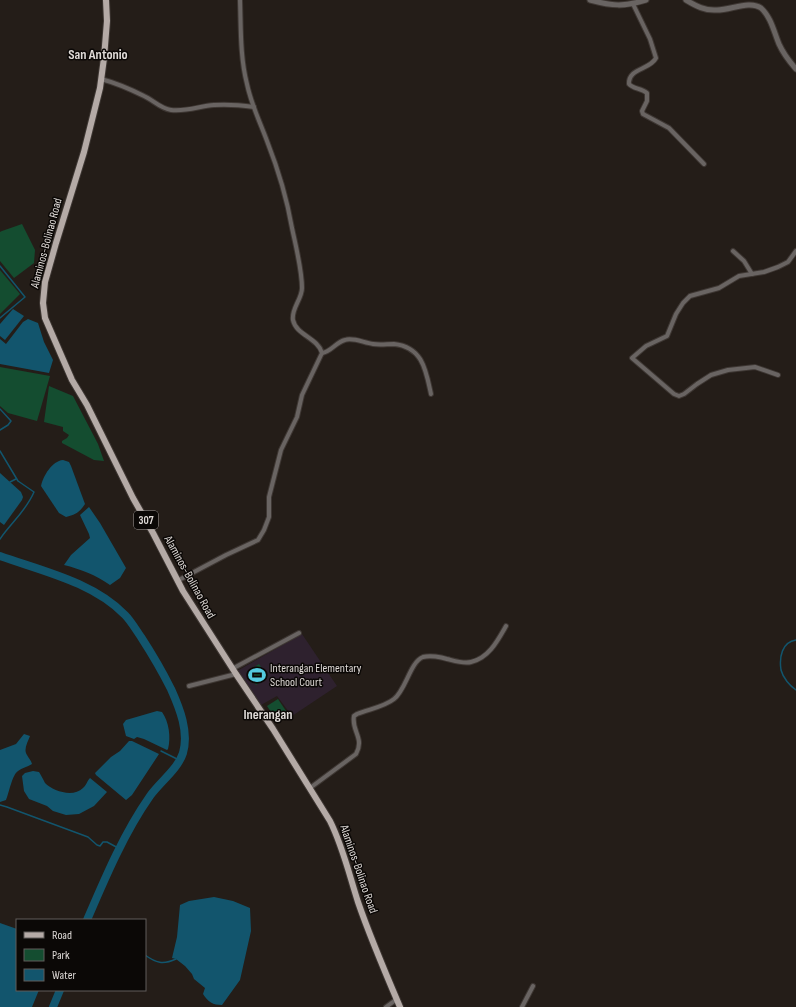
<svg xmlns="http://www.w3.org/2000/svg" width="796" height="1007" font-family="'Sofia Sans Condensed',sans-serif">
<style>
.education{fill:#2e212e}
.green{fill:#144d30}
.water{fill:#12556d}
.lines{fill:none;stroke-linecap:round;stroke-linejoin:round}
.stream{stroke:#12556d;stroke-width:1.5}
.river{stroke:#12556d;stroke-width:8}
.minor-casing{stroke:#3e3733;stroke-width:6}
.tertiary-casing{stroke:#3e3733;stroke-width:7}
.primary-casing{stroke:#3e3733;stroke-width:8}
.minor{stroke:#696462;stroke-width:4}
.tertiary{stroke:#696462;stroke-width:5}
.primary{stroke:#b4aaa6;stroke-width:6}
.labels{text-anchor:middle;stroke-width:3;stroke-linejoin:round;paint-order:stroke}
.shield{fill:#0b0806;stroke:#9f9b98;stroke-width:1}
.shield-label{font-size:11px;font-weight:bold;fill:#dfdad7}
.street-label{font-size:12px;fill:#dfdad7;stroke:#0b0806}
.poi-label{font-size:12px;fill:#dfdad7;stroke:#0b0806;text-anchor:start}
.quarter-label{font-size:14px;font-weight:bold;fill:#dfdad7;stroke:#0b0806}
</style>
<rect width="100%" height="100%" fill="#241d18"/>
<polygon class="education" points="302,634 337,686 292,716 277,696 261,705 237,671"/>
<g class="green">
<polygon points="22,224 35,250 34,263 14,278 0,261 0,232 2,231"/>
<polygon points="0,270 20,294 0,314"/>
<polygon points="0,367 50,376 37,421 8,413 0,406"/>
<polygon points="49,386 73,396 98,444 104,461 94,460 62,443 62,441 67,438 69,435 63,431 63,427 44,422"/>
<polygon points="259,664 268,677 256,685 247,672"/>
<polygon points="278,699 286,711 275,718 267,706"/>
</g>
<g class="water">
<polygon points="13,309 24,316 5,340 0,336 0,324"/>
<polygon points="28,319 38,323 44,342 53,360 49,373 0,364 0,339 6,344 23,322"/>
<path d="M63,460L69,462L71,466L85,504C80,512 75,515 66,517L59,513L41,486C43,476 52,461 63,460Z"/>
<polygon points="0,473 21,492 23,497 22,500 4,525 0,522"/>
<path d="M89,507L100,523L126,568L120,578L110,585C96,575 80,569 64,565L71,555L90,538L89,534L80,515Z"/>
<path d="M157,711L162,712C169,722 171,737 168,749L167,750L144,739L137,737L134,739L126,736L123,724L126,720Z"/>
<path d="M24,734L30,736C28,742 23,749 27,755C29,759 31,760 32,764C27,767 22,768 18,771C12,775 9,793 6,800L0,802V750L16,744Z"/>
<polygon points="129,741 132,741 159,754 132,795 126,800 96,775 95,773 111,757 120,751"/>
<path d="M33,771L39,772C41,775 43,779 45,783C53,791 73,798 83,788C86,786 87,781 90,778L107,792L94,806L79,814L66,815L53,811L47,806L29,799L24,791L22,776L25,773Z"/>
<path d="M214,897L233,901L250,908L251,931L240,980L222,1005C213,1005 208,1002 203,994L205,988L194,979L192,974L185,966L176,959L172,958L177,937L180,905L189,901Z"/>
<polygon points="0,923 17,929 17,990 39,990 32,1007 0,1007"/>
</g>
<g class="lines">
<g class="stream">
<polyline points="0,266 25,297 0,318"/>
<polyline points="0,409 11,421 8,425 0,430"/>
<path d="M0,451L18,481L34,492C26,511 11,523 0,539"/>
<polyline points="10,482 16,479"/>
<path d="M796,640C782,642 779,657 781,670C783,678 790,686 796,690"/>
<polyline points="161,751 179,760"/>
<polyline points="0,805 7,807 88,837 97,845 100,846 103,842 107,842 120,849"/>
<polyline points="88,919 90,920"/>
<path d="M145,955C156,963 163,965 176,959"/>
</g>
<g class="river">
<path d="M0,556C42,571 93,582 125,615C131,621 136,630 141,637C152,654 162,671 171,689C180,709 189,732 183,753C178,769 160,782 150,796C124,833 105,878 87,920"/>
<polyline points="53,1007 60,990"/>
</g>
<g class="minor-casing">
<g id="minor">
<path d="M633,4L650,39L656,58C650,70 628,68 629,84C633,89 641,88 647,93V101L642,111L643,114L669,128L704,164"/>
<path d="M101,79C116,83 130,89 144,96C153,100 161,109 171,110C186,112 200,106 214,105C227,104 240,105 254,107"/>
<polyline points="733,251 744,261 752,274"/>
<path d="M322,353C331,352 336,342 345,340C353,337 364,343 373,344C380,345 387,344 394,344C423,347 426,371 431,394"/>
<polyline points="778,375 755,367 728,370 711,375 697,384 684,394 679,396 674,394 632,358 646,346 667,336 676,314 683,303 690,296 719,288 739,276 764,272 778,267 788,262 796,251"/>
<path d="M177,581L226,555L258,540L264,530L269,517V497L281,450L297,417L302,395L322,353C318,338 296,335 293,320C291,309 302,299 302,288C302,270 296,247 292,228C287,199 278,169 267,141C260,122 251,104 247,84C240,57 241,28 240,0"/>
<polyline points="232,669 299,633"/>
<polyline points="189,686 236,674"/>
<path d="M310,788L356,754C365,738 351,731 354,716L357,714C369,709 384,707 394,699C406,690 410,662 423,657C430,655 441,657 447,659C455,661 464,664 471,662C489,658 498,640 506,626"/>
<polyline points="386,1007 397,999"/>
<polyline points="522,1007 533,986"/>
</g>
</g>
<g class="tertiary-casing">
<g id="tertiary">
<path d="M590,0C613,6 623,7 646,0"/>
<path d="M686,0C696,6 705,11 717,10C731,10 750,0 761,8C771,17 774,32 779,44C783,53 789,61 796,69"/>
</g>
</g>
<g class="primary-casing">
<path id="primary" d="M106,0L107,21L104,58L100,88L84,152L56,243L45,282L43,303L45,318L72,380L87,405L133,498L153,533L183,591L236,674L273,729L330,821C343,847 349,874 358,902C370,937 385,972 400,1007"/>
</g>
<use href="#minor" class="minor"/>
<use href="#tertiary" class="tertiary"/>
<use href="#primary" class="primary"/>
</g>
<defs>
<g id="stadium-bare" transform="scale(1.38)"><path d="M0-5a6.5 5 0 1 0 0 10a6.5 5 0 1 0 0-10ZM-3.5-1.8h7v3.6h-7Z" fill="#54cade" stroke="#0b0806" stroke-width="2.5" paint-order="stroke"/></g>
</defs>
<g fill-rule="evenodd">
<use href="#stadium-bare" x="257" y="675"/>
</g>
<g class="labels">
<rect class="shield" x="134" y="511" width="24" height="18" rx="3"/>
<g class="shield-label">
<text x="146" y="524">307</text>
</g>
<g class="street-label">
<text transform="translate(46 243) rotate(-75)" y="4">Alaminos-Bolinao Road</text>
<text transform="translate(190 577) rotate(61)" y="4">Alaminos-Bolinao Road</text>
<text transform="translate(359 869) rotate(71)" y="4">Alaminos-Bolinao Road</text>
</g>
<g class="poi-label">
<text x="270" y="672">Interangan Elementary<tspan x="270" dy="14">School Court</tspan></text>
</g>
<g class="quarter-label">
<text x="98" y="59">San Antonio</text>
<text x="268" y="719">Inerangan</text>
</g>
</g>
<rect x="16" y="919" width="130" height="72" fill="#0b0806" stroke="#605c5a"/>
<rect x="24" y="932" width="20" height="6" fill="#b4aaa6" stroke="#605c5a"/>
<text x="52" y="939" font-size="12" fill="#dfdad7">Road</text>
<rect x="24" y="949" width="20" height="12" fill="#144d30" stroke="#605c5a"/>
<text x="52" y="959" font-size="12" fill="#dfdad7">Park</text>
<rect x="24" y="969" width="20" height="12" fill="#12556d" stroke="#605c5a"/>
<text x="52" y="979" font-size="12" fill="#dfdad7">Water</text>
</svg>
